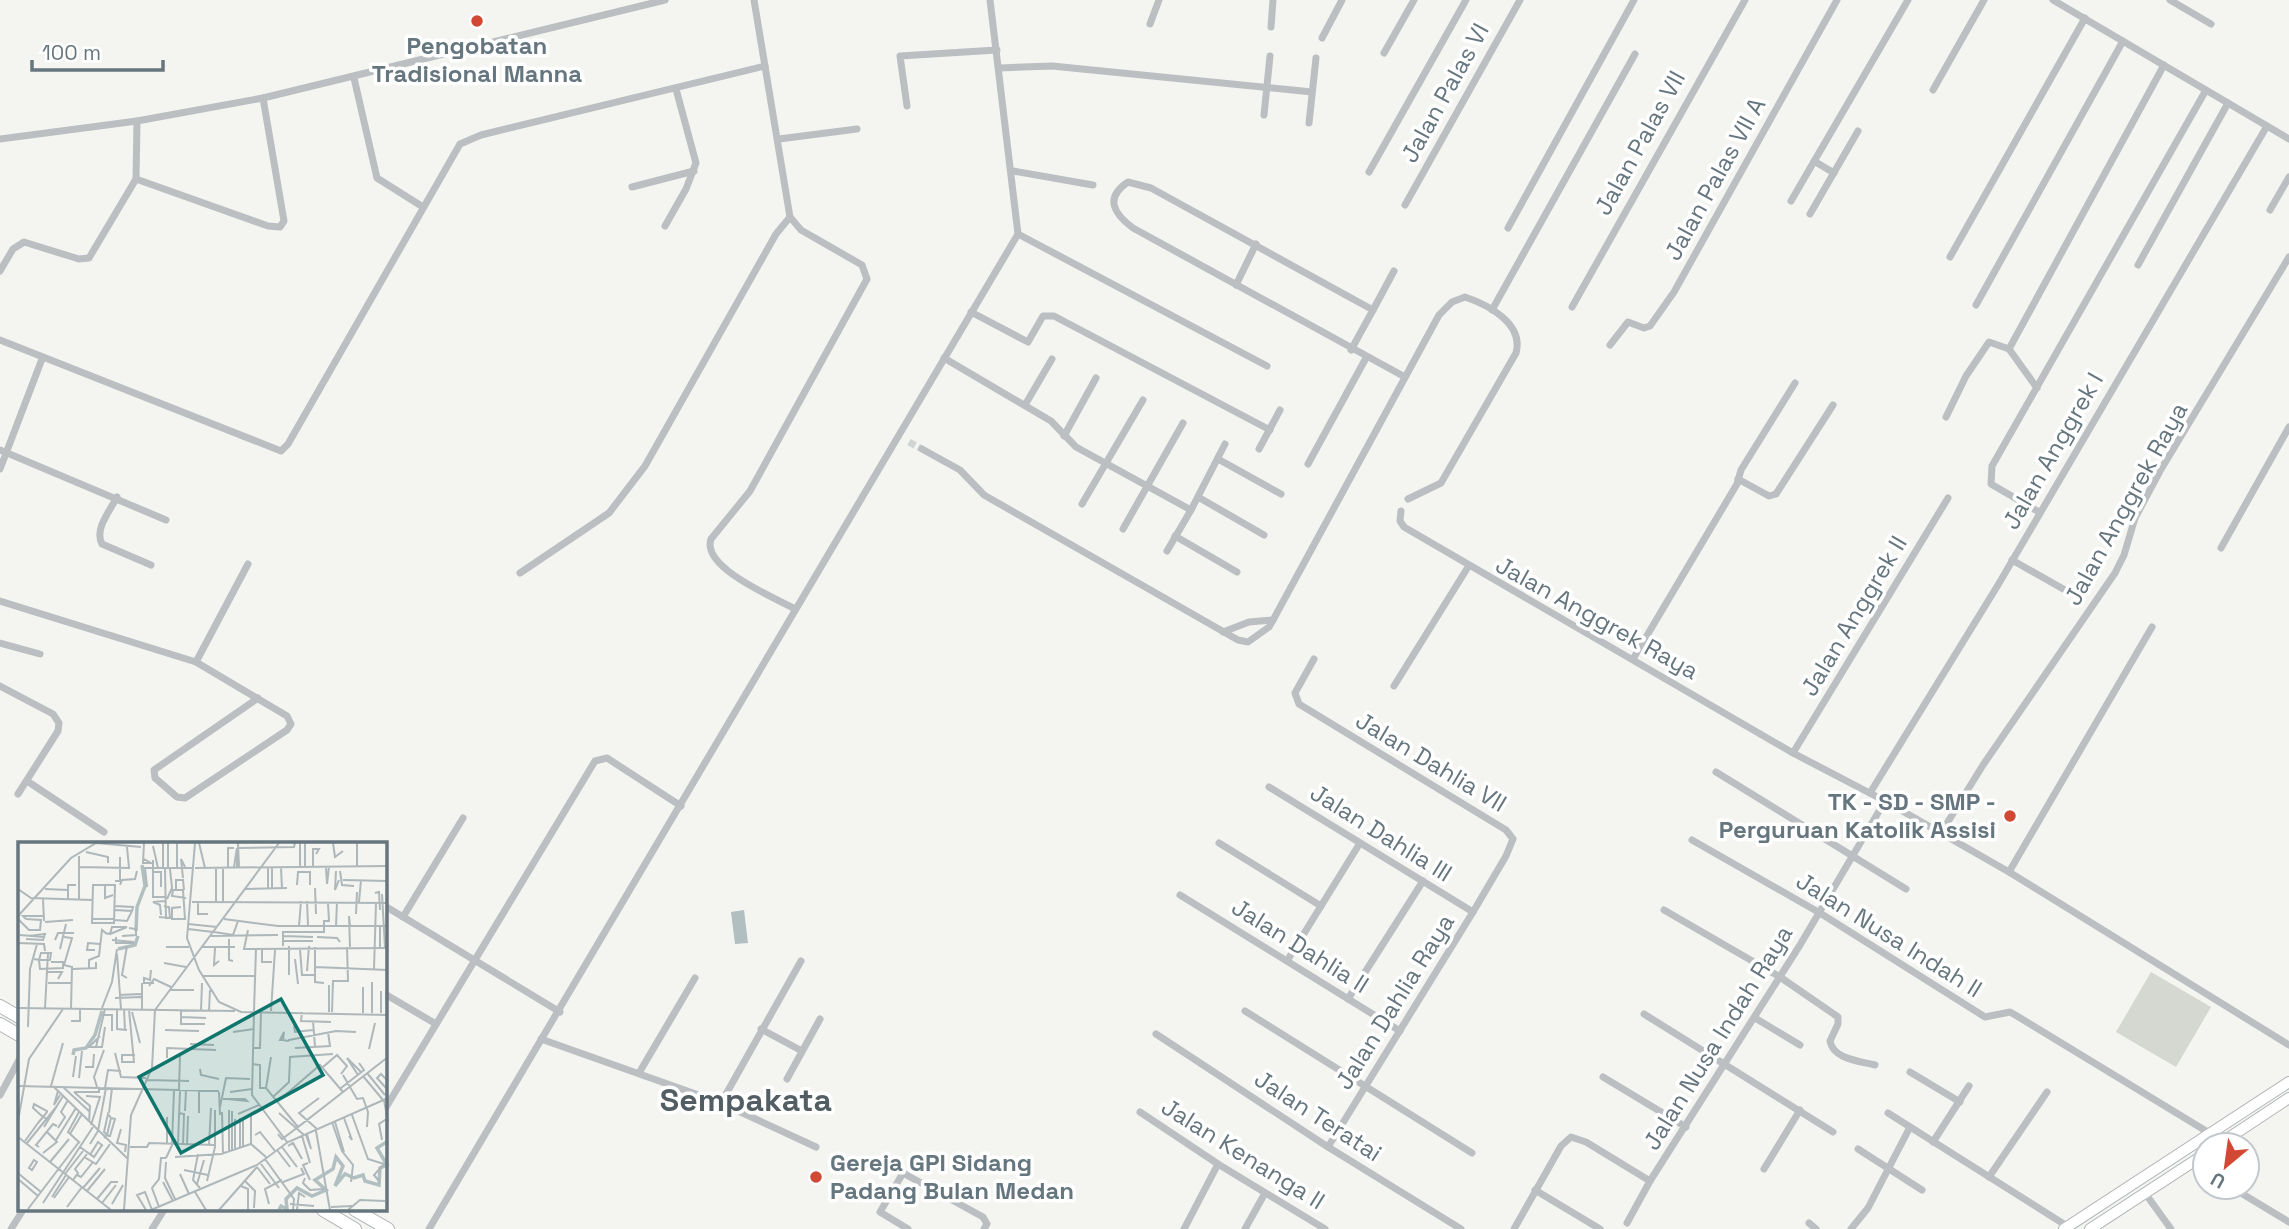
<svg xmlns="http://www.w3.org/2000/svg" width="2289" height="1229" font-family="'Space Grotesk',sans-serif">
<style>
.green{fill:#d4d8d0}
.water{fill:#b1bfc1}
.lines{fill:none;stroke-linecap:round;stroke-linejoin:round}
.minor-tunnel{stroke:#d0d4d4;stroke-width:7;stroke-dasharray:7 3.5;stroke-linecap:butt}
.primary-casing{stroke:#adb2b5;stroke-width:12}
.trunk-casing{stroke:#afb3b5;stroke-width:14}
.minor{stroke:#bbbfc2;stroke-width:7}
.primary{stroke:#fff;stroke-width:10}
.trunk{stroke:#fff;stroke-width:12}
.poi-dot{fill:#d14934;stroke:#fff;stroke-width:2.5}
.labels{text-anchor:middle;stroke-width:7;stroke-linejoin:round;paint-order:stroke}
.poi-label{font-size:24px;font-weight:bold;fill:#66767f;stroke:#fff}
.street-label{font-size:24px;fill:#66767f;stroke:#fff}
.district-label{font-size:32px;font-weight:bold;fill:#535e64;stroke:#fff}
.inset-river{fill:none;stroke:#b1bfc1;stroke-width:3.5}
.inset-road{fill:none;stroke:#aeb7b9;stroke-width:2}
.view{fill:#0f766e;fill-opacity:0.15;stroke:#0f766e;stroke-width:3.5}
.inset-edge{fill:none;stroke:#66767f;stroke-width:3.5}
</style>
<rect width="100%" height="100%" fill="#f4f4f1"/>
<polygon class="green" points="2151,972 2211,1007 2176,1067 2116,1032"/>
<polygon class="water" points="744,910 748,943 735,944 731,912"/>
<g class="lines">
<polyline class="minor-tunnel" points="909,442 922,449"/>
<g class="primary-casing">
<g id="primary">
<polyline points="2218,1145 2289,1098"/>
<polyline points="2064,1229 2289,1082"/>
<polyline points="2090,1229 2205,1154"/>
</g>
</g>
<g class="trunk-casing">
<g id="trunk">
<polyline points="0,1006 19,1017"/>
<polyline points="0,1024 19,1035"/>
<polyline points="323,1210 355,1229"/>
<polyline points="355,1210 388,1229"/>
</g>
</g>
<g class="minor">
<path d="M754,0L790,217L801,230L862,265L867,279L750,491L711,539C701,567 773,597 795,609"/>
<polyline points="2053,0 2289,139"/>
<polyline points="2170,0 2211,24"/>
<polyline points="1150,24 1159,0"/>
<polyline points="1271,27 1273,0"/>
<polyline points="1322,38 1342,0"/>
<polyline points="1384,53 1414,0"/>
<polyline points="999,68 1052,66 1312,92"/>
<polyline points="354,78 377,178 423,207"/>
<polyline points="1933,90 1984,0"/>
<polyline points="907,106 900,56 997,50"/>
<polyline points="1264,115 1270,56"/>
<polyline points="1309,123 1316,58"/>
<polyline points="0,139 137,121 263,98 665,0"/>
<polyline points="779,139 857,129"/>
<polyline points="1814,161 1834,173"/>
<polyline points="1013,171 1093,185"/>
<polyline points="1369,172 1466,0"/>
<polyline points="136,179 268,226 280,227 284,221 263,98"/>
<polyline points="632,187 694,171"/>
<polyline points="1791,201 1908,0"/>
<polyline points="1405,205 1520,0"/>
<polyline points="2270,210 2289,177"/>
<polyline points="1810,214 1858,131"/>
<polyline points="665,226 686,189 696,163 676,89"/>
<polyline points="1508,228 1634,0"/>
<polyline points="1018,234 1267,366"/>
<polyline points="1950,257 2085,18"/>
<polyline points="2138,265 2228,103"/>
<polyline points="0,271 13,249 24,242 79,259 89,258 136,179 137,121"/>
<polyline points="1236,285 1256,244"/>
<polyline points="1976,305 2123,41"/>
<polyline points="1572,307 1745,0"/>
<polyline points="1373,310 1394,271"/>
<polyline points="1492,310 1635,54"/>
<polyline points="971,312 1028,342 1043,316 1054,316 1270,430"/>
<polyline points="0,340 281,451 288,444 460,144 481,135 765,66"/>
<polyline points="1610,345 1628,322 1644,328 1650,326 1674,292 1837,0"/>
<polyline points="2009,349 2164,65"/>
<path d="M1351,350L1373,310L1151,188L1128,182C1104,198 1114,214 1133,228L1405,377"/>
<polyline points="944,358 1051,421 1076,447 1191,510 1167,551"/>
<polyline points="1025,405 1052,359"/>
<polyline points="1946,417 1966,376 1989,342 2009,349 2037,388"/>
<polyline points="1064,436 1096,378"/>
<path d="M922,449L960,470L984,495L1238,640L1248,642L1269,627L1273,620L1439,315L1452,302L1465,297C1489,305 1524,324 1516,353L1441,483L1408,499"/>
<polyline points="1259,449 1280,410"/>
<polyline points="0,450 166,520"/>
<polyline points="1218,459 1281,494"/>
<polyline points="1308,464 1366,358"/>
<polyline points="0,469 42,359"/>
<polyline points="1738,479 1769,496 1776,494 1833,405"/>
<path d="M117,497C110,511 94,529 102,544L151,565"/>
<polyline points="1198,497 1264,535"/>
<polyline points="1082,504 1143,400"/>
<polyline points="1191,510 1225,444"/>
<polyline points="1401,511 1400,521 1404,527 1793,753 1885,801 2009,872 2289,1045"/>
<polyline points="2039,512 1991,484 1992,466 2206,90"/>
<polyline points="1123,529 1183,423"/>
<polyline points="1175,536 1237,572"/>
<polyline points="2221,548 2289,427"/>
<polyline points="2012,560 2065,590"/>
<polyline points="520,573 609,513 645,466 776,234 790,217"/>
<polyline points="0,601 196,662 287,716 291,724 287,730 185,798 177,797 155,778 154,770 258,698"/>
<polyline points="1223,632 1249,622 1273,620"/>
<polyline points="0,643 40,654"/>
<polyline points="1314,659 1295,693 1299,704 1506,830 1513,839 1506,856 1473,912 1328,1147"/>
<polyline points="1633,659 1737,484 1741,470 1795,383"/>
<polyline points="196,662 248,564"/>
<polyline points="0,686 53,714 59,723 58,731 18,794"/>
<polyline points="1394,686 1468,567"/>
<polyline points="1793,753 1948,498"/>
<polyline points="1716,772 1906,889"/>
<polyline points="27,781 104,832"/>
<polyline points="1269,787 1473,912"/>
<polyline points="1870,793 1998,585 2267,126"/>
<polyline points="1941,833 1983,765 2115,573 2124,555 2135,518 2160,471 2289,257"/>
<polyline points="1692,840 1820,913 1985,1017 2010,1012 2017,1016 2211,1134"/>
<polyline points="1219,843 1321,906"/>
<polyline points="2009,872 2152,627"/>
<polyline points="1180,895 1400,1031"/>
<polyline points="385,906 560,1012"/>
<path d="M1664,910L1780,977L1838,1017V1024L1830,1041C1833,1059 1859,1061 1875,1065"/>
<polyline points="403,917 463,818"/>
<polyline points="1287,961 1360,843"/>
<polyline points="385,994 436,1024"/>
<polyline points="1348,999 1423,881"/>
<polyline points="1245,1011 1472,1153"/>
<polyline points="1644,1014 1833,1132"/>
<polyline points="1755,1018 1800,1045"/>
<polyline points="761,1029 802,1051"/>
<polyline points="1156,1034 1328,1147 1461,1229"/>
<polyline points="541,1039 721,1103 816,1147"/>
<polyline points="1910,1072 1960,1102"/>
<polyline points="639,1073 695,978"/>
<polyline points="1603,1077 1686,1127"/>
<polyline points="787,1079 820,1019"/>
<polyline points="0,1095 19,1060"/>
<polyline points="721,1103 801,961"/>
<polyline points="385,1109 595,761 607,758 681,806"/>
<polyline points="1140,1112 1218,1164 1325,1229"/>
<polyline points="1888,1113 2067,1226"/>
<polyline points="1933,1142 1969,1086"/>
<polyline points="1858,1149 1922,1190"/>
<polyline points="2191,1163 2205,1171"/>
<polyline points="1764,1169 1800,1110"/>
<polyline points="1989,1177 2047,1092"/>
<polyline points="2231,1187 2289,1222"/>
<polyline points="1535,1190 1600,1229"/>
<polyline points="2145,1193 2171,1229"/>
<polyline points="1627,1223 1650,1181 1800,945 1885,801"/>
<polyline points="1809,1223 1816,1229"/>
<polyline points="11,1229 23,1210"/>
<polyline points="152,1229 164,1210"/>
<polyline points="429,1229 1018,234 990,0"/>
<polyline points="908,1229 880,1212 903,1173 983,1217 987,1224 984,1229"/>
<polyline points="1184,1229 1218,1164"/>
<polyline points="1245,1229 1265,1193"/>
<polyline points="1514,1229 1561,1146 1571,1137 1586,1142 1650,1181"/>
<polyline points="1851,1229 1868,1208 1910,1127"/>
</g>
<use href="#primary" class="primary"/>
<use href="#trunk" class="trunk"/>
</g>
<g class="poi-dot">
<circle cx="477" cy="21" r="7"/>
<circle cx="2010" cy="816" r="7"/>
<circle cx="816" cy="1177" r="7"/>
</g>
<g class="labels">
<g class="poi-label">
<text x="477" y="54">Pengobatan<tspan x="477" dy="28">Tradisional Manna</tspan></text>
<text x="1996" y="810" text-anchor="end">TK - SD - SMP -<tspan x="1996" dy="28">Perguruan Katolik Assisi</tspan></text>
<text x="830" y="1171" text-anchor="start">Gereja GPI Sidang<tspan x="830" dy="28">Padang Bulan Medan</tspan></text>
</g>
<g class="street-label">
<text transform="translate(1445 93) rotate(-61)" y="8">Jalan Palas VI</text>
<text transform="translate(1640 143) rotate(-61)" y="8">Jalan Palas VII</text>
<text transform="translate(1715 179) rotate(-61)" y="8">Jalan Palas VII A</text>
<text transform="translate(2053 451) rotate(-60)" y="8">Jalan Anggrek I</text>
<text transform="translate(2126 504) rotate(-61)" y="8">Jalan Anggrek Raya</text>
<text transform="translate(1854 616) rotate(-59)" y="8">Jalan Anggrek II</text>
<text transform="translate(1597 618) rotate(29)" y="8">Jalan Anggrek Raya</text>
<text transform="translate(1431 762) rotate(31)" y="8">Jalan Dahlia VII</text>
<text transform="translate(1381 833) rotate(32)" y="8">Jalan Dahlia III</text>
<text transform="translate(1889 935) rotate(32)" y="8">Jalan Nusa Indah II</text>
<text transform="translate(1300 946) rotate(32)" y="8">Jalan Dahlia II</text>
<text transform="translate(1395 1002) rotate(-58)" y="8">Jalan Dahlia Raya</text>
<text transform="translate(1718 1038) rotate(-58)" y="8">Jalan Nusa Indah Raya</text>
<text transform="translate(1318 1116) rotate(33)" y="8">Jalan Teratai</text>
<text transform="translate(1243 1154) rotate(32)" y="8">Jalan Kenanga II</text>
</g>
<g class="district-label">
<text x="746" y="1111">Sempakata</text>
</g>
</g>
<g transform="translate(18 842)">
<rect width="369" height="369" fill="#f4f4f1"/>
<path class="inset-river" d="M118,89L119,65L127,44L124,23M100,107L117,103L120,94M55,213L56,208L68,206L77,193L84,169M261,368L263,364L269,367L268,357L279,346L294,354L308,348L297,338L315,327L318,315L325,324L317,344L327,332L336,336L345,333L347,339L361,343L362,326L369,323L359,306L370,299"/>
<path class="inset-road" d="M78,1L123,5M145,1V26M150,1V26M177,1L169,96L181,128L201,160L223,170L370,173M181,1L187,26M220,1L221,25M282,1V25M287,1V25M315,1L317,15L325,9M339,1V24M135,4L140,26M109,5L111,26M221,6L276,5L277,1M68,10L90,15V21M126,17L133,21H125L126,1M135,18V55H147M61,25L112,26M216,25L219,6V25M254,25V47M263,25L264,47M295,25V7H301L298,12M308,25L309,42L311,25M147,26L148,77M159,26V1M177,26L370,24M210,26V6H216M318,29L317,48L321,38M322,29L324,43L336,44M135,30H143V45M165,36L163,17L167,25M325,38L370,39M97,39H102V15M75,43H97L96,81H74ZM87,43V56L95,53M102,43L104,38L117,37L119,29M279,43L280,30H292V43M129,45L127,26H174M297,46L298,72M0,47L13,56L74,58M27,47L50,48M158,47V38H165L166,48M227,47L269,46M250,47V25M165,48H155L154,54L168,56M357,51L361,50L362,68M364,52L367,106M25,57L26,79M50,57V43H58M149,57L154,46L152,27M61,58V14M289,59L290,84M174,60L370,61M180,60V72H190M198,60V26M205,60V26M341,60L343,38M97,64L115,65L114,69M163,65L154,66V77H167L165,48M338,72L339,50M143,73L142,63L135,60L147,59M0,74L53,16L78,1M141,75L152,76L151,65L146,64M0,77L11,88H22L23,78L8,77M8,77L5,74H25M74,77H96M206,77L260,84H370M97,78L109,79L114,69L97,68M27,80L55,78M170,82L199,85M281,84L283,59M318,84L319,60M362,84V106M170,87L195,90M230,88L226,107L370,106M196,90L215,93L220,79M300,90H306V79H311L310,61M87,91L92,92L94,85H109L92,92M2,93L26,95M104,94L118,93V87L111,86M193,94L260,93M265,94L295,95M46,95L54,96L46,123L54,125L53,167M98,95V101H116M299,95L319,96L322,100M8,97L25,98L27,92L11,94M211,97V118L215,119M37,98L40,91H56M94,98L116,100M265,99H295M0,101L26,102L27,109M109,104L104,133L109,136M265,104V90H300M148,105H171M185,105H217M297,105V140L306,141M332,105L331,74L332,84M197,106L196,123L201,119M42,107L48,82M244,107V120H254M282,107L284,133H297M77,108H69L70,101L82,102M99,112L103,167M16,117L21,118H32L33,111H23L21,118L22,127L45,126V120H33M277,117L280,142M146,121L168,125M297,125L370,128M54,127L78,126V120M71,127V118L81,114L84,88L89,92M356,127L358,61M133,128L132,138L126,136V141H136M289,129L291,104M29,130H44L40,137M271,133V104M185,134H237M354,140V171M30,141H54M124,141V167M311,143V170M131,144L136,137L153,145M153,148H176M363,149V171M368,149L369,171M101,153L123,152M97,156L123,155M0,166L217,169M27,166L30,111M84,166L94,140L99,107M99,167V187L109,188M106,167L107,188M163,169V182H187M183,169L184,141M191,169L192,148M236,169L238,106M253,169L257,108M114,170L122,201M236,170L234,253L269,300M284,170L283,179L313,180M314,170L315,139H330L329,105M345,171V145M84,173H94V189M163,175L188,176M53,179H62V167M295,179L297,204M276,184L277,190L295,188M10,185L12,127L19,102M147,188L181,189M215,190L236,187M82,194L71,205H84L87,185M265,198L266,190L262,198H265L270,199L271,198L318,189L338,190M172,202L196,203M78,205L87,167M235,206H242L243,170M277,206L312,204L310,190M351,207L357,181M97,211L103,235L128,236M149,216V206L198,208M104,220H116L111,168M104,221V213H117M235,222L242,223V246H248L280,285L370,215M67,225H75L76,212M305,225L319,213L329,224L323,232M182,227L183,233L201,237M349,231L367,253M325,233L339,257L345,256L350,270L349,285M340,233L329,216L343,230M345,234L365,258M55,235L58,214M61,236L64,209M129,238L171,239M0,244L201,249M33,244L45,201M36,245L110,317M45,245L72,270M79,245L76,235L86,208M87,246L90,228L103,229M248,246L253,215M323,246L346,228L341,221M368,246L359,236L363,232L370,239M161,248L162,213M40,249L36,263L42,253M56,250L72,264L71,280M56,250H81V245M201,250L202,273M212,250L234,247M68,254L82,255L73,283M255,255L271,240L272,215L315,212M205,257H227L229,259L209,257M366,258L370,280M259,260L302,223L325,250M202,265L208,236L232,237M167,269L168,248M61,270L50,290L62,301M204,270L205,312M91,271L94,246M161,271L166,272L165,303M181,271V248M261,271L286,293M220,272L241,263M334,273L350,317L366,322L356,333L361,339M225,275V304M222,276V305M326,276L334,298L331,294M0,279L11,217L45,167M314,280L324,309L335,323L333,340M317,280L326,310M20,281L25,275L29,270V269L16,262L15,266L25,275L31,278M26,285L45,254M40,286L47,275L43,270L50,258M103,287L99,301L108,303L107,310M299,287L281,271L301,256M298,289L312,368M52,292L64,272M260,292L264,297L280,285M237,293L242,290L257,309M288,293L293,307L289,292M284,294L292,321M0,295L93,368M86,296L89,293L93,276L90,272L86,290L89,293L91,294H92L97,277L93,276M38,298L58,266M364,298L361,282L370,276M7,299L20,281M9,301L39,264M154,301L156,248M72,302L80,289L88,246M149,302V275M160,302L162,248M233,302V271M169,303L170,274M191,303L193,266M270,304L275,301L284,317M21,305L18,303L35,282L39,284M62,305L76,315L84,303M112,305H129L131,301L197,303M264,305L279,325M217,306V277M259,308L272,325M214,309V269M211,310V268M25,311L39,300L29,290M180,312L175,338L182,346M72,313L80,300L85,304M66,315L78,322L92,302M157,315L203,312L233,302L248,315M148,316L157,297M247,317L276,357L275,368M16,318L19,320L14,328L11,326ZM32,320L51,297M148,320L147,336L157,357M290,321L285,323L292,338M243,322L261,346M239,325L252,342M166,328L190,333M1,332L23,350M47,332L65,309M162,332L171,352M59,333L63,335L75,320M287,336L285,341L292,348L306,347M0,337L20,354M55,338L60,331L57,327L69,312M189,339L197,305V268M227,339L237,349L236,366M145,340L155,359M265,340L286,332L283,326M179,342L186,318M223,344L230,347V368M104,345L94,362L105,343M65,346L82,326M69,349L87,327M177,350L188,368M34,355L48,333M36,356L51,335M79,357L93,340H100M25,361L75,285M84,361L98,343M251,362L247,347L264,338M272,362L296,364M49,365L64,345M141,365L134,346L141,337L143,316H148M313,365L334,364M10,367L61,300M106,368L113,273L134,226L137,168L261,1M128,368L119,353L127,350L134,368M133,368L239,323L270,300L370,256M201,368L239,325M279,368L281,351L287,355M330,368L342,358L367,359"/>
<path class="view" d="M263,157L305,233L163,311L121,235Z"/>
<rect width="369" height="369" class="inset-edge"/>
</g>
<g transform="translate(2226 1166) rotate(209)"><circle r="33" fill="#ffffff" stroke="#c2c8cc" stroke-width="2"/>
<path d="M0-5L12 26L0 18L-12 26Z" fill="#d14934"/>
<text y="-10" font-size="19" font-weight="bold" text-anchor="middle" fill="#66767f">U</text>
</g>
<path d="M32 60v10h131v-10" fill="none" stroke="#66767f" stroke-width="3.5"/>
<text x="42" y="60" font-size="21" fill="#66767f" stroke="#ffffff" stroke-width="5" paint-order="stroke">100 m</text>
</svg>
